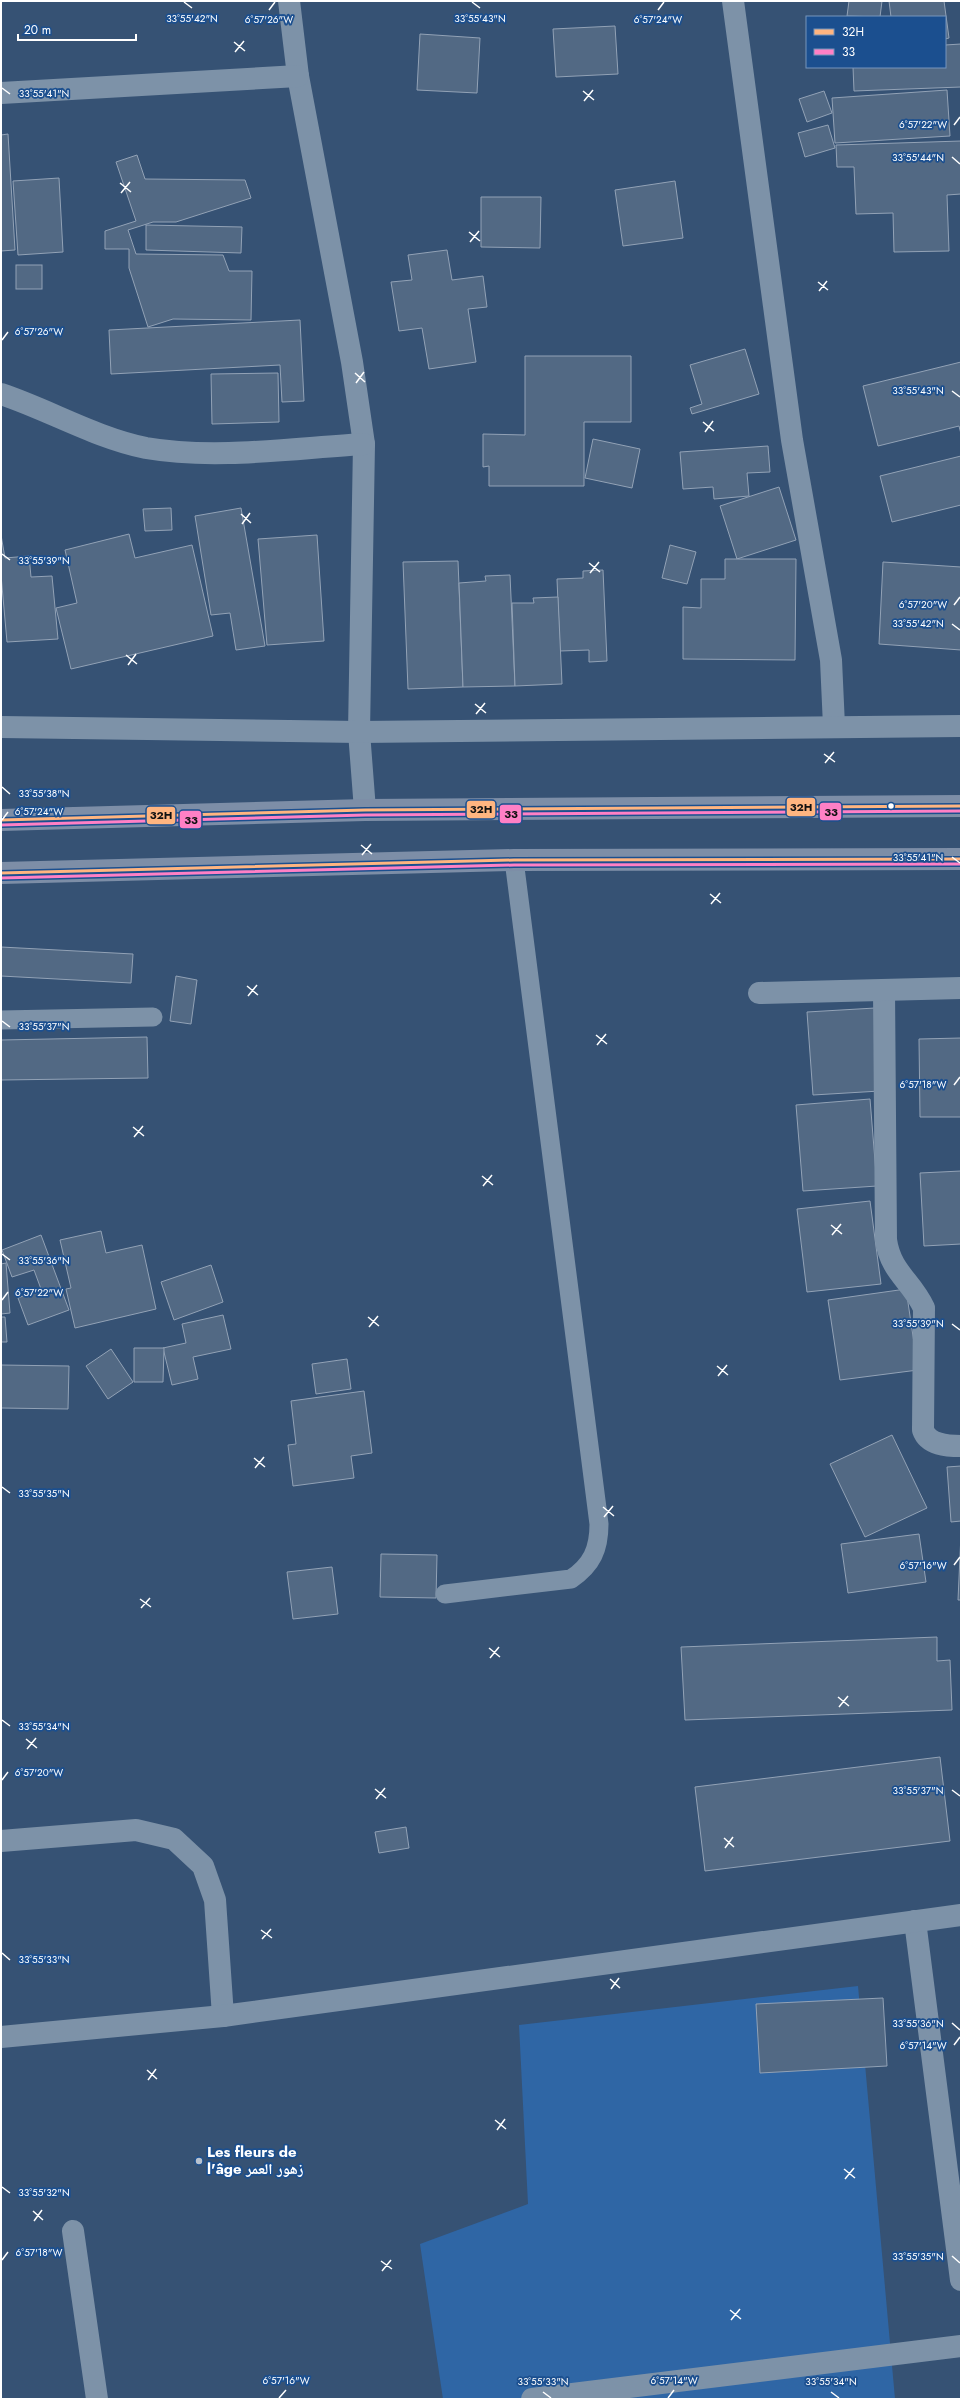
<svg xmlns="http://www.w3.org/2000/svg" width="962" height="2400" font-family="Jost,'Noto Naskh Arabic',sans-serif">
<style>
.green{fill:#2f66a5}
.building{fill:#526984;stroke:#92a2b6}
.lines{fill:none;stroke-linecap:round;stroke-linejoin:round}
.service{stroke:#7d92a8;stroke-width:19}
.minor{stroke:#7d92a8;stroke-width:22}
.primary{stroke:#7d8ea7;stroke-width:22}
.bus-1-casing{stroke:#1b4f8f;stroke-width:6}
.bus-2-casing{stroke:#1b4f8f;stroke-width:6}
.bus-1{stroke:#ffb580;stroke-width:3}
.bus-2{stroke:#ff80c5;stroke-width:3}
.ticks{fill:none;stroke:#fff;stroke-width:1.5}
.bus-dot{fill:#fff;stroke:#1b4f8f;stroke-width:1.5}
.poi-dot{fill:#b9c2ce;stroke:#1b4f8f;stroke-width:1.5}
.labels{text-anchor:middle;stroke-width:3.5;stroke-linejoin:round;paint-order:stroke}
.poi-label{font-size:15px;font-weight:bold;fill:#fff;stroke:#1b4f8f;text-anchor:start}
.ticks-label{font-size:10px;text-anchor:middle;fill:#fff;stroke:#1b4f8f;stroke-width:3.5;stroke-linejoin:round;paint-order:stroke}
.line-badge{stroke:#1b4f8f;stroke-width:1.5}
.pale-badge-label{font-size:11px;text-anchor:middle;font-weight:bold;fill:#111}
</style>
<rect width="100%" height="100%" fill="#365274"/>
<polygon class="green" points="858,1986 895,2399 443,2399 420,2244 528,2204 519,2025"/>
<g class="building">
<polygon points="849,1 882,1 880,17 847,16"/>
<polygon points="889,1 944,1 949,38 945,39 945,17 891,17"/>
<polygon points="615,26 618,74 556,77 553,29"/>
<polygon points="420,34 480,38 477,93 417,90"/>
<polygon points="961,44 961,87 854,91 853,67 945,67 945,45"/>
<polygon points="947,90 950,136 835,143 832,98"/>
<polygon points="824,91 832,113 807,122 799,99"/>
<polygon points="828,125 835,148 805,157 798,133"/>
<polygon points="8,134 15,250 1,251 1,135"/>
<polygon points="961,141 961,194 947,195 949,251 894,252 893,213 856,214 854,167 837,167 836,145"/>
<polygon points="137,155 145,179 245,180 251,198 176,222 153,222 128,230 136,254 223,255 229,271 252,271 251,320 173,319 148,327 129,268 129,249 105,249 105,231 136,221 116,162"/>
<polygon points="59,178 63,252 18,255 13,181"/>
<polygon points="675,181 683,238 623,246 615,190"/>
<polygon points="481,197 541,197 540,248 481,247"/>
<polygon points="146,225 242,227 241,253 146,250"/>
<polygon points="447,250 452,280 483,276 487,307 468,309 476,362 429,369 422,328 399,331 391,282 412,280 408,255"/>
<rect x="16" y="265" width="26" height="24"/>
<polygon points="300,320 304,401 282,402 280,365 111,374 109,330"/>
<polygon points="745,349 759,394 692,414 690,408 702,404 690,365"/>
<polygon points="525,356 631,356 631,422 584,422 584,486 489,486 489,466 483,467 483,434 525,435"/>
<polygon points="961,362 961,434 959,426 878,446 863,386"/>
<polygon points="278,373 279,422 212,424 211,374"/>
<polygon points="593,439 640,449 632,488 585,478"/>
<polygon points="768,446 770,472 747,473 749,496 714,499 713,487 683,489 680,452"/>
<polygon points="961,456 961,505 892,522 880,476"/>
<polygon points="779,487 796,540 737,559 720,506"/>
<polygon points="171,508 172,530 145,531 143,509"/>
<polygon points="241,508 265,646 236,650 230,613 211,615 195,516"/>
<polygon points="129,534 135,558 192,545 213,636 71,669 56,608 77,603 65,550"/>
<polygon points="1,535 5,558 29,556 31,577 52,576 58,639 7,642 1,575"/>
<polygon points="317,535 324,641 267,645 258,539"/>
<polygon points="670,545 696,552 687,584 662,578"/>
<polygon points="725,559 796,559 795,660 683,659 683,607 701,608 701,579 725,579"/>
<polygon points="458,561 463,687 408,689 403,562"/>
<polygon points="883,562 961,567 961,650 879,644"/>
<polygon points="603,570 607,661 589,662 589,650 560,651 557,579 583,578 583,571"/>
<polygon points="510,575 515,686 463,687 459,583 486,581 485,576"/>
<polygon points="558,597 562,684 515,686 512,603 534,603 533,598"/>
<polygon points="1,947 133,954 131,983 1,976"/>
<polygon points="176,976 197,980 191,1024 170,1021"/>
<polygon points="875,1008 880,1091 813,1095 807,1012"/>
<polygon points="147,1037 148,1078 1,1080 1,1040"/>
<polygon points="961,1038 961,1117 920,1117 919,1039"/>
<polygon points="870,1099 877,1186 803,1191 796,1105"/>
<polygon points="961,1171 961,1244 924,1246 920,1173"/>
<polygon points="870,1201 881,1284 807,1292 797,1209"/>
<polygon points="101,1231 106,1253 142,1245 156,1309 75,1328 66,1289 71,1288 60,1240"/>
<polygon points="41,1235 69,1310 28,1325 18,1298 41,1289 34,1270 12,1277 2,1250"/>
<polygon points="6,1263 10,1313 1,1314 1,1264"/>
<polygon points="211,1265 223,1302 174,1320 161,1282"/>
<polygon points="906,1289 918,1370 840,1380 828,1300"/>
<polygon points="223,1315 231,1349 193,1357 198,1379 172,1385 163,1348 186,1343 182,1324"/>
<polygon points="1,1317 5,1317 7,1342 1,1342"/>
<polygon points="134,1348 164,1348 163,1382 134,1382"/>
<polygon points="111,1349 133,1382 108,1399 86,1366"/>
<polygon points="347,1359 351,1389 316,1394 312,1364"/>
<polygon points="1,1365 69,1366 68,1409 1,1408"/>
<polygon points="364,1391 372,1453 351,1456 354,1478 293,1486 288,1445 296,1444 291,1401"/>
<polygon points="892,1435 927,1508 865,1537 830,1464"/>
<polygon points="961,1466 961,1521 951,1522 947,1467"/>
<polygon points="919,1534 926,1582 848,1593 841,1544"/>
<polygon points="961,1534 961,1600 958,1600"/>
<polygon points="381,1554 437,1555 436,1598 380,1597"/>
<polygon points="332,1567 338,1614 293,1619 287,1572"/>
<polygon points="937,1637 937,1661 950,1660 952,1710 685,1720 681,1647"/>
<polygon points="940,1757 950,1841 705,1871 695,1787"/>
<polygon points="406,1827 409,1848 379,1853 375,1832"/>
<polygon points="883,1998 887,2066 760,2073 756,2004"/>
</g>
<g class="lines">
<g class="service">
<polyline points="1,1020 153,1017"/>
<path d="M445,1594L571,1579C592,1565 599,1549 599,1524L514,860"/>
</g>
<g class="minor">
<polyline points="289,1 298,76 352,362 364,444 359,732 365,810"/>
<polyline points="733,1 792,440 831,660 834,726"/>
<polyline points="1,93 298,76"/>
<path d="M1,394C49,410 96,438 146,448C215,460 295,448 364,444"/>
<polyline points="1,727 359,732 961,726"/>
<path d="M884,990L886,1240C891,1273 911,1280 924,1308L923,1430C928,1445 947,1446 961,1446"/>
<polyline points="759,993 961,988"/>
<polyline points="1,1841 136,1830 174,1839 203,1866 215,1900 223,2016"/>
<polyline points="915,1921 961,2280"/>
<polyline points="1,2037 223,2016 961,1915"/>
<polyline points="73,2231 97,2399"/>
<polyline points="532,2399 961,2346"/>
</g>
<g class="primary">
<polyline points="1,820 365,810 961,806"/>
<polyline points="1,873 514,860 961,859"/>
</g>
<g class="bus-1-casing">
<g id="bus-1">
<polyline points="1,820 365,810 961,806"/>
<polyline points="1,873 514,860 961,859"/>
</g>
</g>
<g class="bus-2-casing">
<g id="bus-2">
<polyline points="1,825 365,815 961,811"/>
<polyline points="1,878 514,865 961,864"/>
</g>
</g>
<use href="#bus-1" class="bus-1"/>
<use href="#bus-2" class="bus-2"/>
</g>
<path class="ticks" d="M184,2L192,8M472,2L480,8M269,10L275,2M658,10L664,2M234,42L245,51M235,52L244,41M2,88L10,94M583,91L594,100M584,101L593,90M954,125L960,117M952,157L960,164M120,183L131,192M121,193L130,182M469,232L480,241M470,242L479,231M818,282L828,290M819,291L827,281M2,340L8,332M355,373L365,382M356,383L364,372M952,391L960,397M703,422L714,431M705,432L713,421M241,514L251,523M242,524L250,513M2,554L10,560M589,563L600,572M590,573L599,562M954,605L960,597M952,624L960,630M126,655L137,664M128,665L136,654M475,704L486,713M476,714L485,703M824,754L835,762M825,763L834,752M2,787L10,794M2,820L8,812M361,845L372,854M362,855L371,844M952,857L960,863M710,894L721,903M711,904L720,893M247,986L258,995M248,996L257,985M2,1021L10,1027M596,1035L607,1044M597,1045L606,1034M954,1085L960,1077M133,1127L144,1136M134,1137L143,1126M482,1176L493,1185M483,1186L492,1175M831,1225L842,1234M832,1235L841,1224M2,1254L10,1260M2,1300L8,1292M368,1317L379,1326M952,1324L960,1330M369,1327L378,1316M717,1366L728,1375M718,1376L727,1365M254,1458L265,1467M255,1468L264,1457M2,1487L10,1493M603,1507L614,1516M604,1517L613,1506M954,1565L960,1557M140,1599L151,1607M141,1608L150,1598M489,1648L500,1657M490,1658L499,1647M838,1697L849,1706M839,1707L848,1696M2,1720L10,1726M26,1739L37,1748M27,1749L36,1738M2,1780L8,1772M375,1789L386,1798M952,1790L960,1796M376,1799L385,1788M724,1838L734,1847M725,1848L733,1837M261,1930L272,1938M262,1939L271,1929M2,1953L10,1960M610,1979L620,1988M611,1989L619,1978M952,2023L960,2030M954,2045L960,2037M147,2070L157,2079M148,2080L156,2069M495,2120L506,2129M497,2130L505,2119M844,2169L855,2178M845,2179L854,2168M2,2187L10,2193M33,2211L43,2220M34,2221L42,2210M952,2256L960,2263M2,2260L8,2252M381,2261L392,2269M382,2271L391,2260M730,2310L741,2319M731,2320L740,2309M543,2392L551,2398M831,2392L839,2398M279,2398L286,2390M668,2398L674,2390"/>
<circle class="bus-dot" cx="891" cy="806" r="3.5"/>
<circle class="poi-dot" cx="199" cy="2161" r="4"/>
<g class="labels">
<g class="poi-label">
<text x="207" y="2157">Les fleurs de<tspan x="207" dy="17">l'âge زهور العمر</tspan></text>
</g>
</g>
<g class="ticks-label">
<text x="192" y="22">33°55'42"N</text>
<text x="480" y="22">33°55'43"N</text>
<text x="269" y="23">6°57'26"W</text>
<text x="658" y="23">6°57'24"W</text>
<text x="44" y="97">33°55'41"N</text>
<text x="923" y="128">6°57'22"W</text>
<text x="918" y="161">33°55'44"N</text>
<text x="39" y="335">6°57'26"W</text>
<text x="918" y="394">33°55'43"N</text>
<text x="44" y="564">33°55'39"N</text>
<text x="923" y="608">6°57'20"W</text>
<text x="918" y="627">33°55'42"N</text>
<text x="44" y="797">33°55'38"N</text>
<text x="39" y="815">6°57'24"W</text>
<text x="918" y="861">33°55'41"N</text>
<text x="44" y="1030">33°55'37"N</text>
<text x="923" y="1088">6°57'18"W</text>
<text x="44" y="1264">33°55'36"N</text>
<text x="39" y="1296">6°57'22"W</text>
<text x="918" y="1327">33°55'39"N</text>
<text x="44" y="1497">33°55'35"N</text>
<text x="923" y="1569">6°57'16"W</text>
<text x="44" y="1730">33°55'34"N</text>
<text x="39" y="1776">6°57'20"W</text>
<text x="918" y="1794">33°55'37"N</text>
<text x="44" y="1963">33°55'33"N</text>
<text x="918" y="2027">33°55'36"N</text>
<text x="923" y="2049">6°57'14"W</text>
<text x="44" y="2196">33°55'32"N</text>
<text x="39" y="2256">6°57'18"W</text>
<text x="918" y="2260">33°55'35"N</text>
<text x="286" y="2384">6°57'16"W</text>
<text x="674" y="2384">6°57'14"W</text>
<text x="543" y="2385">33°55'33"N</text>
<text x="831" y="2385">33°55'34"N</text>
</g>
<g class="line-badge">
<rect x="786" y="797" width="30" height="20" rx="4" fill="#ffb580"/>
<rect x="466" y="800" width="30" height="19" rx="4" fill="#ffb580"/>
<rect x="819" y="802" width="23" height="19" rx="4" fill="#ff80c5"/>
<rect x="499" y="804" width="23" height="20" rx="4" fill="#ff80c5"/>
<rect x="146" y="806" width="30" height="19" rx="4" fill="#ffb580"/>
<rect x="179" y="810" width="23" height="19" rx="4" fill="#ff80c5"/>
</g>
<g class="pale-badge-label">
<text x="801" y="811">32H</text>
<text x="481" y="813">32H</text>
<text x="831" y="816">33</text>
<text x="511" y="818">33</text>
<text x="161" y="819">32H</text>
<text x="191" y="824">33</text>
</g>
<rect width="962" height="2400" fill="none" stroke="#ffffff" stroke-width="4"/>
<rect x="806" y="16" width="140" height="52" fill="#1b4f8f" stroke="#7695bc"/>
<rect x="814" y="29" width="20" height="6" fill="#ffb580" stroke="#7695bc"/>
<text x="842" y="36" font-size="12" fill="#ffffff">32H</text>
<rect x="814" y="49" width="20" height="6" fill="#ff80c5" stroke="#7695bc"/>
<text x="842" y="56" font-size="12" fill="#ffffff">33</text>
<path d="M18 34v6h118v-6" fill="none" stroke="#ffffff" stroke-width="2"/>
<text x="24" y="34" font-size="12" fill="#ffffff" stroke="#1b4f8f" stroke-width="3" paint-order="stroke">20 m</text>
</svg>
